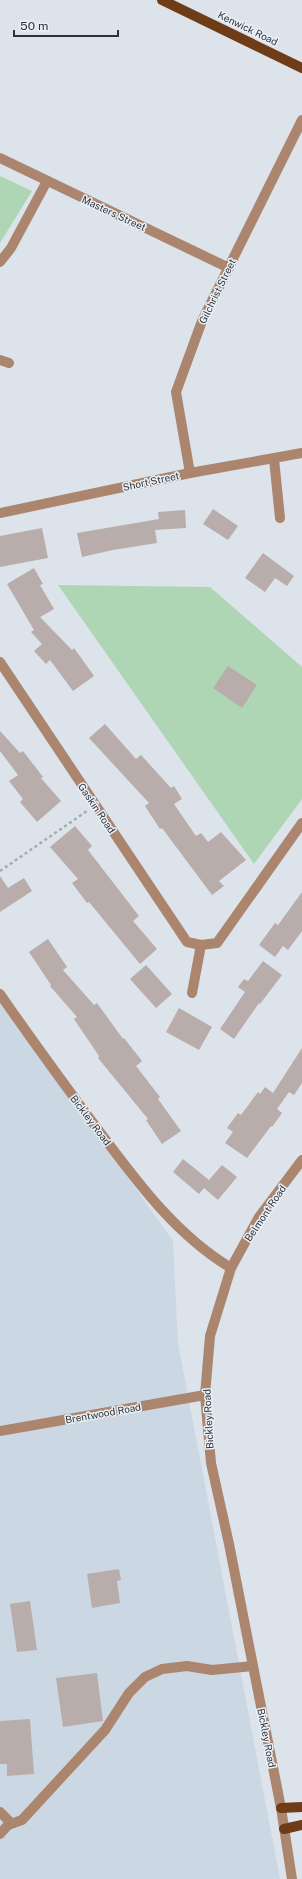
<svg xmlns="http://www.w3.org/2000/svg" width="302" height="1879" font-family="'Public Sans',sans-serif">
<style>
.built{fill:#cbd8e4}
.green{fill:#afd6b4}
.building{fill:#b8adaa}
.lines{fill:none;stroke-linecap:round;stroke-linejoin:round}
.path{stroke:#a5abb1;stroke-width:2.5;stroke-dasharray:3 3;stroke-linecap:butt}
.minor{stroke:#ab856e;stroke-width:10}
.major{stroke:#6e3c17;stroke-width:10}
.labels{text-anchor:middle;stroke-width:3;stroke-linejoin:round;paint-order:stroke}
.street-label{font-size:10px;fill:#303336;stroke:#e9f0f8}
</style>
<rect width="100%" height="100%" fill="#dce3eb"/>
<polygon class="built" points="0,998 173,1241 178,1343 280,1879 0,1879"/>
<g class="green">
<polygon points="0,176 32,191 0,243"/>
<polygon points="58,585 210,587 302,667 302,799 254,864"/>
</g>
<g class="building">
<polygon points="213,509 238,526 228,540 203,524"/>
<polygon points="185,510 186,528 155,530 157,543 113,550 82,557 77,533 159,519 158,512"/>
<polygon points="42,528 48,558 0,567 0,536"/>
<polygon points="263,553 294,576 287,586 275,578 265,592 245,578"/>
<polygon points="34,568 43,584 40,585 54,609 40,617 72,650 74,648 94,676 73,691 50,660 46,664 34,651 42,644 31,632 34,630 7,584"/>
<polygon points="228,666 257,685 242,708 213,688"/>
<polygon points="105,724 136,759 141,755 171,788 174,786 182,799 174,804 196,836 201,833 208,842 221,832 246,860 219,881 224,886 212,895 162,828 160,829 145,806 149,803 89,738"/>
<polygon points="0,731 20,753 23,751 43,777 41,778 61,801 37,822 20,802 23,799 9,781 18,775 0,751"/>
<polygon points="75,826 92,846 88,850 139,916 133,921 157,949 140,964 89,902 87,903 72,883 78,879 50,847"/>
<polygon points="0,876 8,888 24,878 32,891 0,912"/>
<polygon points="302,892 302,931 288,950 283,946 275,957 259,945 275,923 278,925"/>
<polygon points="48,939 67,967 63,970 94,1005 97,1003 123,1039 124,1038 142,1061 136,1066 160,1097 158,1099 181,1131 162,1144 146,1120 148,1119 98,1058 99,1056 74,1019 77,1017 50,986 51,985 29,952"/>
<polygon points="263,961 282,975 260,1004 259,1003 234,1039 220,1029 245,992 238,987 244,979 248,981"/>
<polygon points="146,965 172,994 156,1008 130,979"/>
<polygon points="179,1008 212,1027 199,1050 166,1032"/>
<polygon points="302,1048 302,1083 294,1095 289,1092 277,1109 282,1113 272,1127 271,1126 247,1158 225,1143 233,1132 227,1128 238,1113 241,1115 258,1092 260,1094 265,1087 273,1093"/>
<polygon points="183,1159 209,1180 222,1165 237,1177 218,1200 204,1188 199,1194 173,1172"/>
<polygon points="119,1569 121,1580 117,1581 120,1603 92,1608 87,1574"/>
<polygon points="30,1601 37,1650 17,1652 10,1604"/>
<polygon points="97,1673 103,1721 63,1727 56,1678"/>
<polygon points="30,1719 34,1774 7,1776 7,1764 0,1764 0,1721"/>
</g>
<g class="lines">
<polyline class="path" points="0,871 87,811"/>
<g class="minor">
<polyline points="0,158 229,268"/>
<polyline points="0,262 11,248 47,181"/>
<polyline points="0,360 9,363"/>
<polyline points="274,459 280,518"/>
<polyline points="190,473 176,392 202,321 302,120"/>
<polyline points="0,513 190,473 302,453"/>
<polyline points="0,662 187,942 201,945 217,943 302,823"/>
<polyline points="192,993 201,945"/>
<path d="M0,994C34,1043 69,1091 105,1139C141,1187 178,1236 231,1268"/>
<polyline points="0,1431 205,1395"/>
<polyline points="0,1812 9,1821 8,1825"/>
<polyline points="0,1834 8,1825 22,1820 105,1730 129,1693 145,1677 162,1669 187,1666 212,1670 253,1666"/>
<polyline points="292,1879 281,1808 229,1544 211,1463 205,1395 210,1336 231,1268 259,1217 302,1160"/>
</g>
<g class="major">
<polyline points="162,0 302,68"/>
<polyline points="281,1808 302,1807"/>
<polyline points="284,1829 302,1825"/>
</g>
</g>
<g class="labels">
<g class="street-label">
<text transform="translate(248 28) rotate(26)" y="4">Kenwick Road</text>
<text transform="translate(114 213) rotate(25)" y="4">Masters Street</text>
<text transform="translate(217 291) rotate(-64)" y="4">Gilchrist Street</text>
<text transform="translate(151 481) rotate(-12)" y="4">Short Street</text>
<text transform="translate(97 808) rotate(56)" y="4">Gaskin Road</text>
<text transform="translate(91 1120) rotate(53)" y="4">Bickley Road</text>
<text transform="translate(265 1213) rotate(-56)" y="4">Belmont Road</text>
<text transform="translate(103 1413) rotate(-10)" y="4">Brentwood Road</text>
<text transform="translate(208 1419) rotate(-93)" y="4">Bickley Road</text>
<text transform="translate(267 1738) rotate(79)" y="4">Bickley Road</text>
</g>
</g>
<path d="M14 30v6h104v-6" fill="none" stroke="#303336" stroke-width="2"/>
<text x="20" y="30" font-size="12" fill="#303336" stroke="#e9f0f8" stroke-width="3" paint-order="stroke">50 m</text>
</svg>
